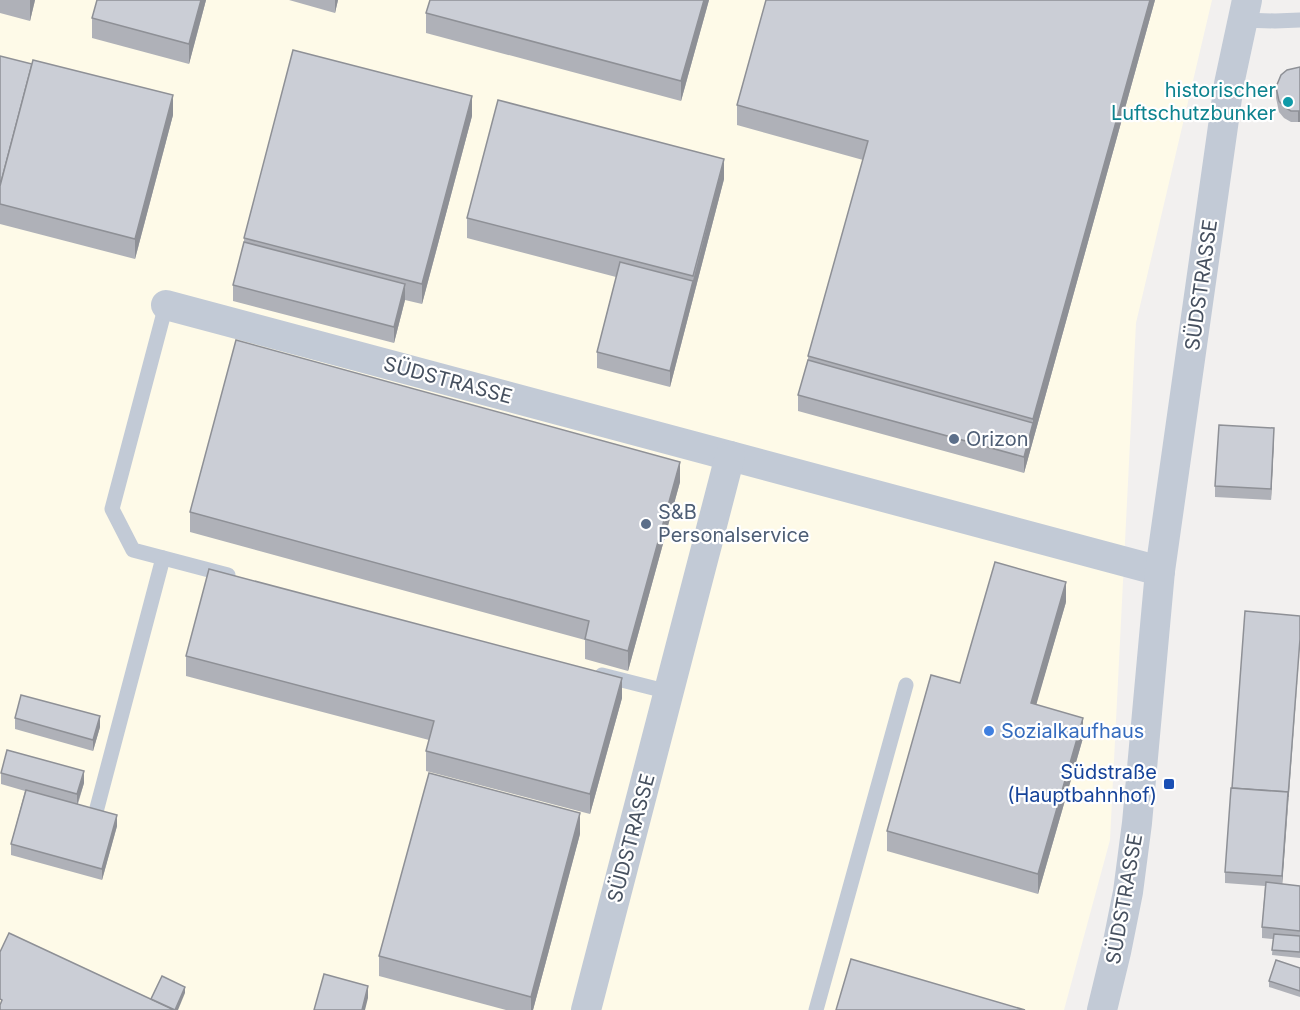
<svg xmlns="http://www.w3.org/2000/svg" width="1300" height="1010" font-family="Inter,sans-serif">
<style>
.commercial{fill:#fefae8}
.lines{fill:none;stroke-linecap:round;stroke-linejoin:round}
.lane{stroke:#c2cad6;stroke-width:15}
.street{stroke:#c2cad6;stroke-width:30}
.wall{fill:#afb1b8}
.shaded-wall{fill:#8e9096}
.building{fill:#cbced6;stroke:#8e9096;stroke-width:1.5}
.culture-dot{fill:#0f9aa8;stroke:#fff;stroke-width:2}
.service-dot{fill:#5c6f8a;stroke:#fff;stroke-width:2}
.shop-dot{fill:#3f7fe0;stroke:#fff;stroke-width:2}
.transit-dot{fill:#1a4fb4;stroke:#fff;stroke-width:2}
.labels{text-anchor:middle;stroke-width:4.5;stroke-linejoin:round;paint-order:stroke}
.culture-label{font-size:20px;fill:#0d838f;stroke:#fff;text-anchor:end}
.street-label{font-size:20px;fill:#46505f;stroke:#fff}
.service-label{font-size:20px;fill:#4e5e75;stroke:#fff;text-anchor:start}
.shop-label{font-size:20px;fill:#366cbe;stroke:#fff;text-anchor:start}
.transit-label{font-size:20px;fill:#164399;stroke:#fff;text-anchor:end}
</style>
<rect width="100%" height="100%" fill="#f2f0ef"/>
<polygon class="commercial" points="0,0 1212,0 1136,323 1110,840 1064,1010 0,1010"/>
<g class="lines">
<g class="lane">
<polyline points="1242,20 1275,21 1300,20"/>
<polyline points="166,305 112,509 133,550 228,575"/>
<polyline points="602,675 669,692"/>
<polyline points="97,808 163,558"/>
<polyline points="816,1010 906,685"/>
</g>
<g class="street">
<polyline points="166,305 1160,571"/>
<polyline points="586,1010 730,456"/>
<polyline points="1102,1010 1116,952 1128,892 1137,823 1160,571 1229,84 1247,0"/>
</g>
</g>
<g class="wall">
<polygon points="0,0 35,0 30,21 0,13"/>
<polygon points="206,0 189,64 92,38 92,18"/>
<polygon points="289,0 338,0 335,13"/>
<polygon points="430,0 709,0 681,101 426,33 426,13"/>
<polygon points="766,0 1155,0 1024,473 798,411 798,395 808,360 808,356 863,160 737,125 737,105"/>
<polygon points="0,56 173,115 135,259 0,224"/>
<polygon points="1300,67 1298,122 1291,122 1284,118 1279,112 1276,98 1276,87"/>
<polygon points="472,116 422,304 405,300 394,343 233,301 233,285 244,242 244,238"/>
<polygon points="724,179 670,387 597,368 597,352 616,277 467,238 467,218"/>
<polygon points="1274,439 1271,500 1215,497 1215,486"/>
<polygon points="680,482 628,671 585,659 585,640 190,532 190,512"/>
<polygon points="1066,602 1036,704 1083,738 1038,894 887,851 887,831 960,683"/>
<polygon points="1300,616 1282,884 1300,886 1300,958 1272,955 1273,939 1262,938 1262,927 1265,886 1225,883 1225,872"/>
<polygon points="186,656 622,698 590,814 426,771 426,751 429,740 186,676"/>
<polygon points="15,718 100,727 93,751 15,729"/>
<polygon points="1,773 84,783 78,804 117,826 102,880 11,855 11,844 25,791 1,784"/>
<polygon points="580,834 533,1010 506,1010 379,976 379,956"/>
<polygon points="1300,968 1300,997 1269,987 1269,981"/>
</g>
<g class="shaded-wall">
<polygon points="30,0 35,0 30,21"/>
<polygon points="201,0 206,0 189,64 189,44"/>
<polygon points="335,0 338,0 335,13"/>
<polygon points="704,0 709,0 681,101 681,81"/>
<polygon points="1150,0 1155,0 1024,473 1024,457 1033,423 1033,419"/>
<polygon points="173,95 173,115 135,259 135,239"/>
<polygon points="472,96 472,116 422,304 422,284"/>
<rect x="1298" y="111" width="2" height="11"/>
<polygon points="724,159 724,179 670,387 670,371"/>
<polygon points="405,284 405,300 394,343 394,327"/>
<polygon points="1274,428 1274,439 1271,500 1271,489"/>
<polygon points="680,462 680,482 628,671 628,651"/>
<polygon points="1066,582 1066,602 1031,723 1031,703"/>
<polygon points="1300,645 1282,887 1282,876"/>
<polygon points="622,678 622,698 590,814 590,794"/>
<polygon points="100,716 100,727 93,751 93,740"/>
<polygon points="1083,718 1083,738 1038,894 1038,874"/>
<polygon points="84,771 84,783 77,805 77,794"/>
<polygon points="580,813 580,834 533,1010 531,1010 531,997"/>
<polygon points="117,815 117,826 102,880 102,869"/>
<polygon points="368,986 368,998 365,1010 362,1010"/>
<polygon points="185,987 185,993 178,1010 175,1010"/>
</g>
<g class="building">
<polygon points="97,0 201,0 189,44 92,18"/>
<polygon points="430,0 704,0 681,81 426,13"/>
<polygon points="766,0 1150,0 1033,419 808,356 868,141 737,105"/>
<polygon points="293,50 472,96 422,284 244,238"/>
<polygon points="0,56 32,64 0,186"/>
<polygon points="33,60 173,95 135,239 0,204 0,186"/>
<polygon points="1300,67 1300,111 1291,111 1284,107 1279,101 1276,87 1281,75 1287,70"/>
<polygon points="498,100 724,159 693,276 467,218"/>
<polygon points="244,242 405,284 394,327 233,285"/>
<polygon points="620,262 693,281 670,371 597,352"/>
<polygon points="236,340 680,462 628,651 585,639 589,621 190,512"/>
<polygon points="808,360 1033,423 1024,457 798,395"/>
<polygon points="1219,425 1274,428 1271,489 1215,486"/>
<polygon points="995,562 1066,582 1031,703 1083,718 1038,874 887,831 931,675 960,683"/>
<polygon points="209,569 622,678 590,794 426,751 434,721 186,656"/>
<polygon points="1245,611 1300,616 1300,639 1288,797 1288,792 1232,788"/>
<polygon points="21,695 100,716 93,740 15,718"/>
<polygon points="7,750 84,771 77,794 1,773"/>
<polygon points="429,773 580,813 531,997 379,956"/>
<polygon points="1231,788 1288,792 1282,876 1225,872"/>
<polygon points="26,790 117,815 102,869 11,844"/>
<polygon points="1266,882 1300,886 1300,931 1262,927"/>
<polygon points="9,933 174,1010 0,1010 0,1005 2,1000 0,999 0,952"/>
<polygon points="1274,934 1300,936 1300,952 1272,950"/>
<polygon points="851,959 1025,1010 836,1010"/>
<polygon points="1276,960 1300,968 1300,991 1269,981"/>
<polygon points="324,974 368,986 362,1010 314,1010"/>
<polygon points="162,976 185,987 175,1010 151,999"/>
</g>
<circle class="culture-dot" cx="1288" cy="102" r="6"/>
<g class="service-dot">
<circle cx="954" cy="439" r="6"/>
<circle cx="646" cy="524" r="6"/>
</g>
<circle class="shop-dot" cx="989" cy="731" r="6"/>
<rect class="transit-dot" x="1163" y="778" width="12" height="12" rx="3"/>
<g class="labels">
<g class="culture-label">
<text x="1276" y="97">historischer<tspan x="1276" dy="23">Luftschutzbunker</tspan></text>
</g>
<g class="street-label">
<text transform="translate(1201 285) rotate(-82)" y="7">SÜDSTRASSE</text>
<text transform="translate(448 380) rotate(15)" y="7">SÜDSTRASSE</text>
<text transform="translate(631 838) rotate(-75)" y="7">SÜDSTRASSE</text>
<text transform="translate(1124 899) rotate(-80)" y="7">SÜDSTRASSE</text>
</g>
<g class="service-label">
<text x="966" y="446">Orizon</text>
<text x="658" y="519">S&amp;B<tspan x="658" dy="23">Personalservice</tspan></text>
</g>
<g class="shop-label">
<text x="1001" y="738">Sozialkaufhaus</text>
</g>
<g class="transit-label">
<text x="1157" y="779">Südstraße<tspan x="1157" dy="23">(Hauptbahnhof)</tspan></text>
</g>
</g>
</svg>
